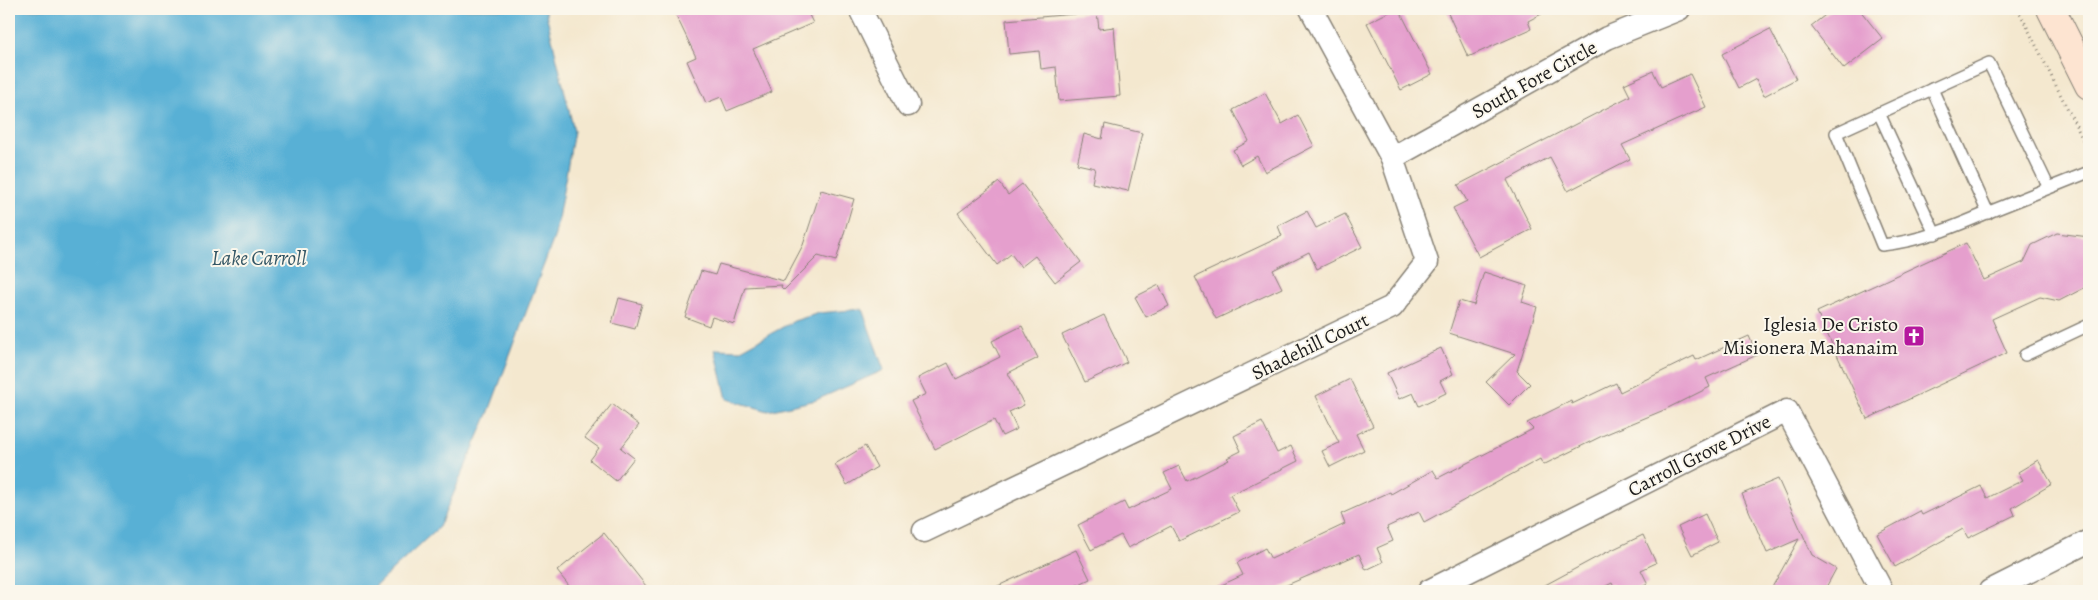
<svg xmlns="http://www.w3.org/2000/svg" width="2098" height="600" font-family="Alegreya,serif">
<style>
.water{fill:#58b0d5;stroke:#3a6678}
.building{fill:#e59fcd}
.lines{fill:none;stroke-linecap:round;stroke-linejoin:round}
.lane-casing{stroke:#888276;stroke-width:14}
.street-casing{stroke:#888276;stroke-width:25}
.secondary-casing{stroke:#888276;stroke-width:30}
.path{stroke:#888276;stroke-width:3;stroke-dasharray:1 4;stroke-linecap:butt}
.lane{stroke:#fff;stroke-width:11}
.street{stroke:#fff;stroke-width:22}
.secondary{stroke:#fde4d1;stroke-width:28}
.labels{text-anchor:middle;stroke-width:4;stroke-linejoin:round;paint-order:stroke}
.street-label{font-size:20px;fill:#1c1c1c;stroke:#fbf7ec}
.poi-label{font-size:20px;fill:#1c1c1c;stroke:#fbf7ec;text-anchor:end}
.water-label{font-size:21px;font-style:italic;fill:#345766;stroke:#fbf7ec}
</style>
<rect width="100%" height="100%" fill="#fbf7ec"/>
<filter id="ink" filterUnits="userSpaceOnUse"><feTurbulence type="fractalNoise" baseFrequency=".02" numOctaves="2"/><feDisplacementMap in="SourceGraphic" scale="10" xChannelSelector="R" yChannelSelector="G"/><feConvolveMatrix kernelMatrix="1 2 1 2 8 2 1 2 1" color-interpolation-filters="sRGB"/></filter>
<filter id="wash" filterUnits="userSpaceOnUse"><feTurbulence type="fractalNoise" baseFrequency=".0096" numOctaves="4" result="noise"/><feDisplacementMap in="SourceGraphic" scale="20" xChannelSelector="R" yChannelSelector="G"/><feGaussianBlur stdDeviation="1.12" result="paint"/><feColorMatrix in="noise" values="0 0 0 0 0 0 0 0 0 0 0 0 0 0 0 0 0 1.4 0 .05"/><feComposite in="paint" operator="in"/></filter>
<g filter="url(#wash)">
<rect width="100%" height="100%" fill="#f4e8cf"/>
<g class="water">
<polygon points="9,9 545,9 574,131 555,235 488,414 439,527 370,591 9,591"/>
<polygon points="862,309 884,370 816,400 768,411 727,399 715,349 741,350 794,321 819,313"/>
</g>
<g id="blocks">
<g class="building">
<polygon points="673,9 806,9 813,23 753,49 772,92 727,111 721,97 706,103 687,61 696,57"/>
<polygon points="1395,9 1399,9 1432,74 1401,90 1367,23"/>
<polygon points="1446,9 1551,9 1528,21 1531,29 1468,57"/>
<polygon points="1833,9 1859,9 1883,39 1844,69 1811,26"/>
<polygon points="1097,12 1099,29 1114,27 1120,96 1059,101 1056,67 1041,69 1039,51 1009,54 1006,20"/>
<polygon points="1770,29 1796,79 1764,96 1756,79 1739,88 1722,54"/>
<polygon points="1653,71 1661,87 1690,74 1706,107 1622,145 1630,159 1568,191 1550,157 1507,180 1532,229 1479,257 1453,208 1467,201 1458,185 1630,96 1624,84"/>
<polygon points="1265,93 1282,124 1298,115 1314,146 1265,172 1257,156 1241,165 1233,150 1249,141 1233,110"/>
<polygon points="1105,124 1142,133 1128,191 1092,183 1095,168 1077,164 1084,134 1102,139"/>
<polygon points="999,182 1008,195 1022,184 1081,262 1055,282 1035,256 1021,267 1011,254 997,265 958,213"/>
<polygon points="821,190 854,199 836,261 818,256 784,290 781,287 782,285 745,287 734,324 712,317 709,326 685,317 701,271 715,275 719,264 784,281 803,245"/>
<polygon points="1307,211 1316,228 1345,214 1362,247 1317,269 1309,252 1273,270 1282,288 1216,319 1195,277 1282,236 1278,226"/>
<polygon points="2057,233 2089,237 2089,282 2086,287 2059,301 2040,297 1992,319 2007,353 1867,419 1817,312 1966,243 1984,280 2024,262 2032,245"/>
<polygon points="1484,272 1527,286 1522,302 1537,307 1517,371 1530,384 1509,405 1486,382 1515,354 1449,333 1459,301 1474,305"/>
<polygon points="1159,285 1169,306 1146,317 1135,297"/>
<polygon points="619,298 642,304 635,329 612,323"/>
<polygon points="1104,315 1127,362 1085,382 1062,335"/>
<polygon points="1022,326 1038,358 1008,373 1024,405 1009,412 1017,429 1002,436 994,420 935,449 911,401 926,394 918,378 948,363 956,379 1000,357 992,341"/>
<polygon points="1749,336 1757,355 1706,378 1710,387 1664,410 1604,435 1543,465 1540,459 1424,522 1419,512 1387,527 1393,541 1377,548 1383,562 1366,570 1359,554 1273,591 1209,591 1243,575 1237,563 1265,548 1271,559 1345,524 1341,514 1390,492 1391,494 1433,470 1438,478 1533,429 1527,423 1571,401 1572,404 1616,383 1620,392 1694,356 1696,360"/>
<polygon points="1441,348 1453,374 1440,381 1446,393 1419,406 1413,393 1399,399 1387,373"/>
<polygon points="1350,379 1373,426 1356,434 1364,450 1330,467 1322,451 1339,443 1316,396"/>
<polygon points="612,404 639,425 621,448 634,458 616,481 590,460 599,448 585,438"/>
<polygon points="1262,422 1277,453 1291,446 1298,461 1230,495 1239,512 1179,541 1171,526 1128,548 1121,535 1091,550 1078,525 1124,502 1128,510 1172,489 1164,473 1179,466 1187,481 1229,460 1227,458 1241,451 1234,436"/>
<polygon points="865,446 877,467 847,485 835,464"/>
<polygon points="2038,460 2052,484 2012,508 2015,515 1968,538 1963,529 1895,567 1877,534 1920,511 1922,515 1981,486 1987,498 2023,480 2018,472"/>
<polygon points="1778,479 1812,555 1836,569 1824,591 1770,591 1799,539 1767,553 1742,494"/>
<polygon points="1705,514 1718,542 1692,555 1678,527"/>
<polygon points="604,533 650,591 573,591 557,571"/>
<polygon points="1643,535 1656,563 1641,570 1648,584 1633,591 1616,591 1612,583 1596,591 1534,591 1599,556"/>
<polygon points="1076,550 1090,579 1064,591 987,591"/>
</g>
</g>
</g>
<g filter="url(#ink)">
<use href="#blocks" fill-opacity="0" stroke="#888276" stroke-width="1"/>
<g class="lines">
<g class="lane-casing">
<g id="lane">
<polyline points="1932,89 1988,213"/>
<polyline points="1879,113 1935,234"/>
<path d="M2049,188L1989,63L1836,133L1882,245C1921,241 1954,227 1989,212C2022,199 2056,185 2089,172"/>
<polyline points="2025,355 2089,325"/>
</g>
</g>
<g class="street-casing">
<g id="street">
<polyline points="860,9 908,105"/>
<polyline points="1392,158 1607,38 1679,9"/>
<polyline points="924,531 1392,307 1427,262 1392,158 1311,9"/>
<polyline points="1429,591 1787,411 1882,591"/>
<polyline points="1990,591 2089,541"/>
</g>
</g>
<g class="secondary-casing">
<polyline id="secondary" points="2051,9 2089,85"/>
</g>
<polyline class="path" points="2018,9 2089,152"/>
<use href="#lane" class="lane"/>
<use href="#street" class="street"/>
<use href="#secondary" class="secondary"/>
</g>
</g>
<defs>
<g id="church-square" transform="scale(1.125)"><rect x="-9" y="-9" width="18" height="18" rx="4" fill="#b5179e" stroke="#fbf7ec"/><path d="M-1.2-6h2.4v3.5h3.3v2.4h-3.3V6h-2.4V-.1h-3.3v-2.4h3.3Z" fill="#fff"/></g>
</defs>
<g fill-rule="evenodd">
<use href="#church-square" x="1914" y="336"/>
</g>
<g class="labels">
<g class="street-label">
<text transform="translate(1534 79) rotate(-29)" y="7">South Fore Circle</text>
<text transform="translate(1310 346) rotate(-26)" y="7">Shadehill Court</text>
<text transform="translate(1699 455) rotate(-27)" y="7">Carroll Grove Drive</text>
</g>
<g class="poi-label">
<text x="1898" y="331">Iglesia De Cristo<tspan x="1898" dy="23">Misionera Mahanaim</tspan></text>
</g>
<g class="water-label">
<text x="259" y="265">Lake Carroll</text>
</g>
</g>
<rect width="2098" height="600" fill="none" stroke="#fbf7ec" stroke-width="30"/>
</svg>
